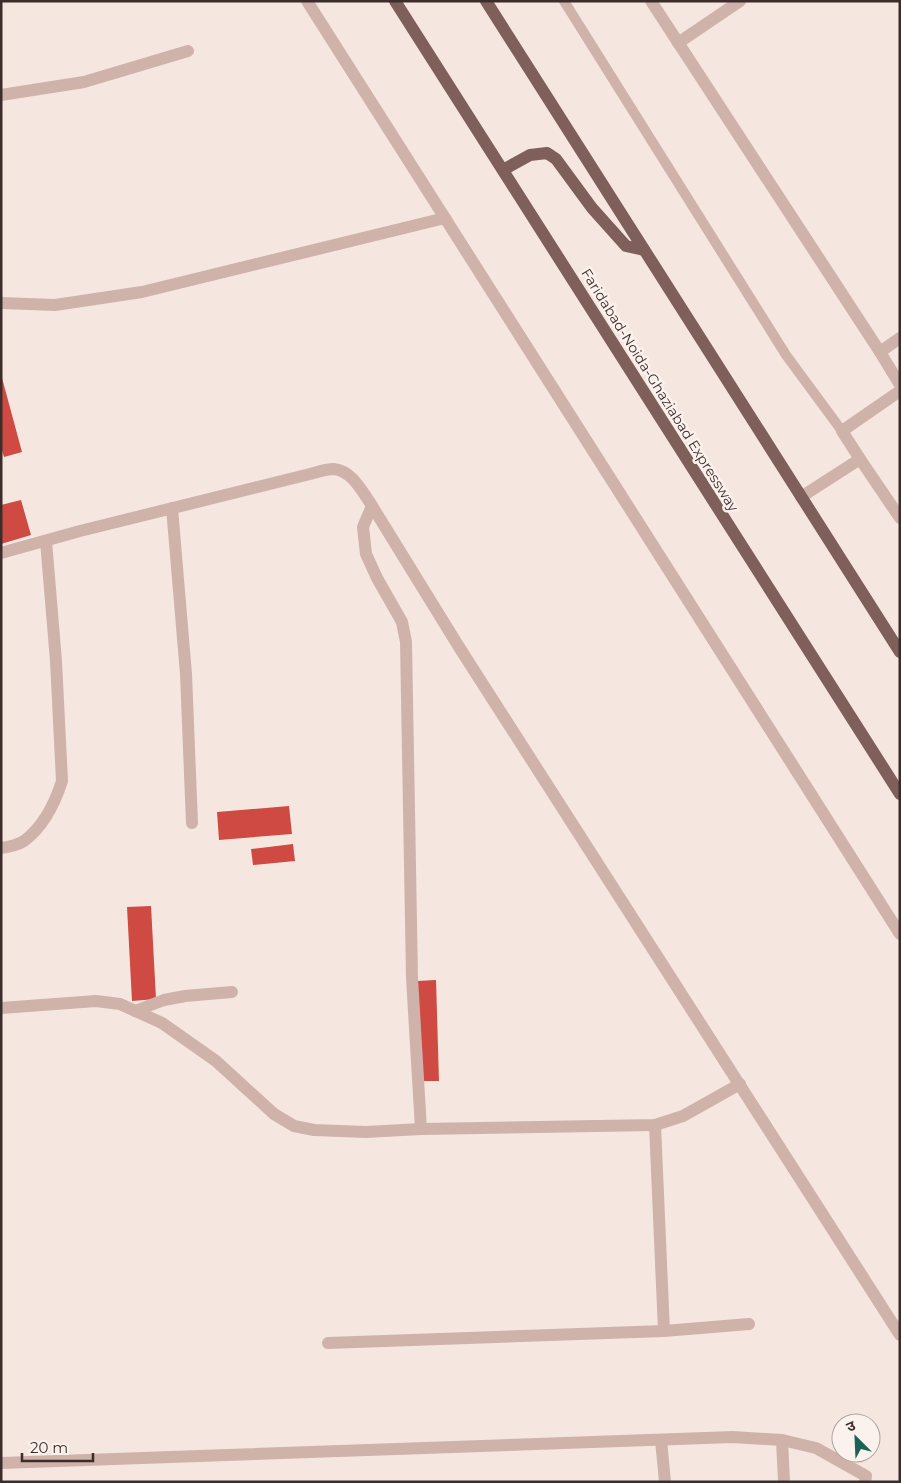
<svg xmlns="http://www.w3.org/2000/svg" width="901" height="1483" font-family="Montserrat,'Noto Sans Devanagari',sans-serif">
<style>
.building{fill:#cf4a43}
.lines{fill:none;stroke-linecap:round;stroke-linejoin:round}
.service{stroke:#cfb3aa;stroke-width:10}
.minor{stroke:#cfb3aa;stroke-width:12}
.tertiary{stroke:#cfb3aa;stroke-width:12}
.primary{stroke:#7f5f5a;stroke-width:12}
.labels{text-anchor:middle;stroke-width:5;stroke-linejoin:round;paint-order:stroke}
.street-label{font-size:14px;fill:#3c2c2a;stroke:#fcf2ed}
</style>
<rect width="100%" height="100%" fill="#f5e7df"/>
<g class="building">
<polygon points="2,378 22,452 4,457 1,447"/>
<polygon points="21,500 31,535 1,544 1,505"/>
<polygon points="289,806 292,834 219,840 217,812"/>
<polygon points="293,844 295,861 253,865 251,849"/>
<polygon points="151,906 156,999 132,1001 127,907"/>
<polygon points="436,980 439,1081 421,1081 417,981"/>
</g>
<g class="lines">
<polyline class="service" points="564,1 786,355 842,431"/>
<g class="minor">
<polyline points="651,1 880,352 900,385"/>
<polyline points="678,43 740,1"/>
<polyline points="1,95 84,82 188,51"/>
<polyline points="1,303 55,305 142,292 445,218"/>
<polyline points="880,352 900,338"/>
<polyline points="860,459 842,431 900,391"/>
<polyline points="372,506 363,527 366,554 377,578 402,622 406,642 412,978 421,1129"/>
<polyline points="172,508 186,674 192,823"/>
<path d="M1,553L80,531L310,474C317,472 326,469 334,469C351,471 360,488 369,501L459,647L900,1335"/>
<path d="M1,848C8,847 18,845 24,841C43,827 55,803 62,781L56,661L46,541"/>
<polyline points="1,1008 96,1001 120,1004 162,1023 216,1061 274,1114 294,1126 314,1130 366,1132 421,1129 655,1125 683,1116 740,1084"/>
<polyline points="135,1011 164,1000 185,996 232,992"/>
<polyline points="655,1125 664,1331"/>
<polyline points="328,1343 664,1331 749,1324"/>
<polyline points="661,1440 665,1482"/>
<polyline points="782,1440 784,1482"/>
<polyline points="1,1463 733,1437 782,1440 816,1448 866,1476 865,1482"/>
</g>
<g class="tertiary">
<polyline points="307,1 900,934"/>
<polyline points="801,497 860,459 900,518"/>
</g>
<g class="primary">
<polyline points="395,1 900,794"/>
<polyline points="486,1 900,652"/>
<polyline points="503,170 530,155 547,153 556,159 592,208 626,246 644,250"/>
</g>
</g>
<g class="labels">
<g class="street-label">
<text transform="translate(660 390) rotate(58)" y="5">Faridabad-Noida-Ghaziabad Expressway</text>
</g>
</g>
<rect width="901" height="1483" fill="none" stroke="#3c2c2a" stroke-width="5"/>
<g transform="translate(856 1438) rotate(336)"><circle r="24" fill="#fcf2ed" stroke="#afa39f"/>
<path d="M0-4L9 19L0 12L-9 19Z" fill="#1b6158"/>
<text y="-8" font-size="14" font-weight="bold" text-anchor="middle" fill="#3c2c2a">उ</text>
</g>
<path d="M22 1453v8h71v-8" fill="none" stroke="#3c2c2a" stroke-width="2.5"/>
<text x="30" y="1453" font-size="15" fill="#3c2c2a" stroke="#fcf2ed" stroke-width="4" paint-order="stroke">20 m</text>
</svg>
